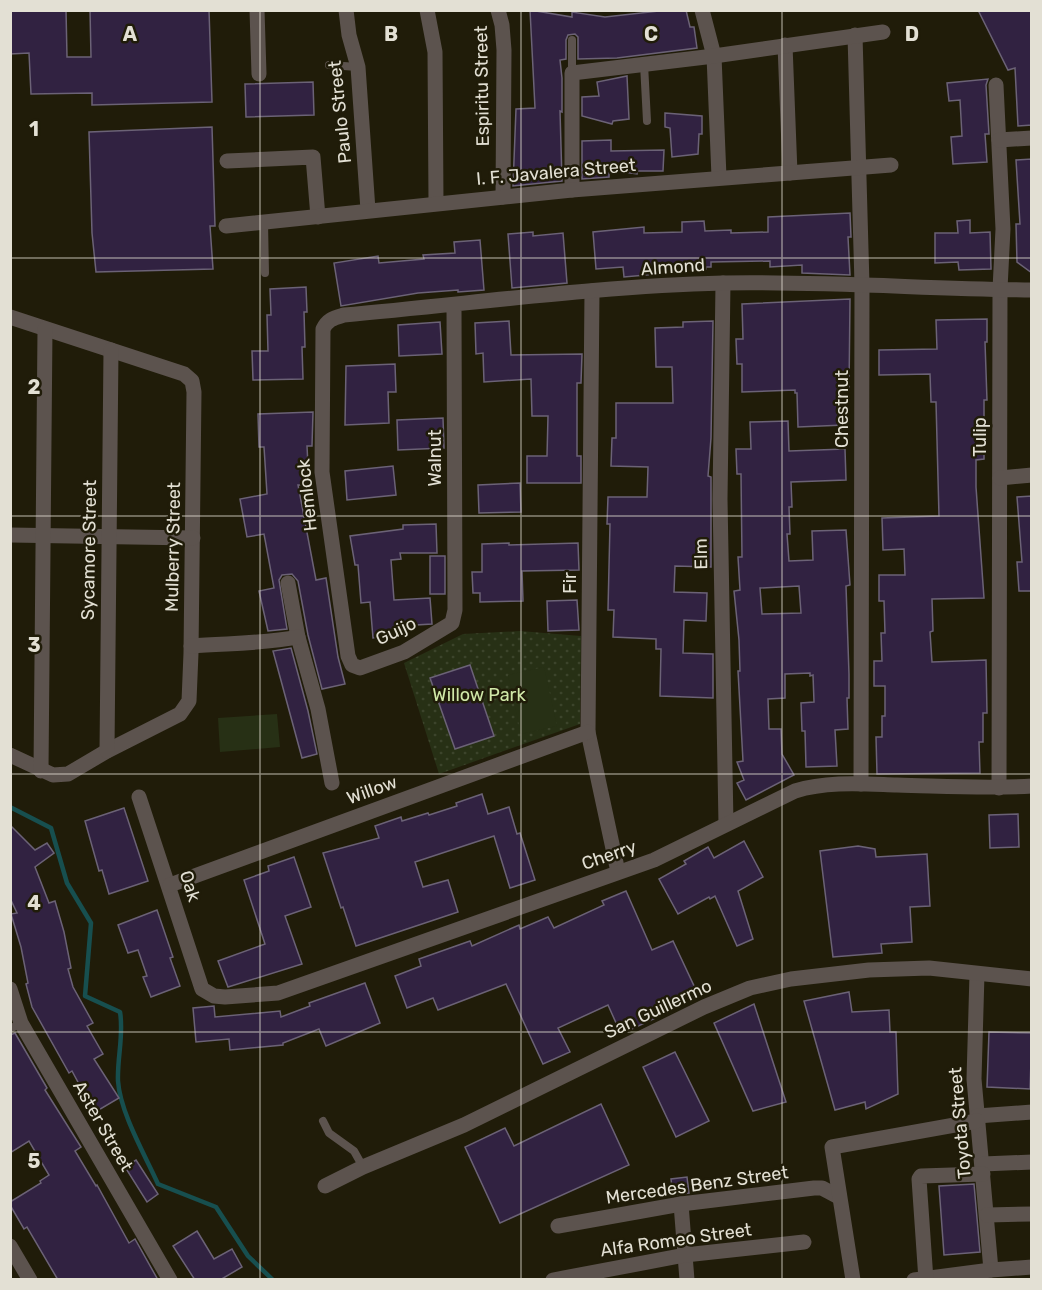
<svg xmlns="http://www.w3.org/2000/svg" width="1042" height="1290" font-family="Rubik,sans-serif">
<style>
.park{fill:url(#park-dots)}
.pitch{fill:#273015}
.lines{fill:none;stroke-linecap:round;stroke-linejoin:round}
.stream{stroke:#174f4f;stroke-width:4.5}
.building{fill:#312241;stroke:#6b6276;stroke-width:1.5;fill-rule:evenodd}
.lane{stroke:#5c534e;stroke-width:8}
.street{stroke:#5c534e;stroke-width:15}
.grid{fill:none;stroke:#e3e0d4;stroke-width:1.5;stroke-opacity:0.55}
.labels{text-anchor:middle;stroke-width:5;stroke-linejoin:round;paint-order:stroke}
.street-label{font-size:18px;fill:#e3e0d4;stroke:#201c09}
.park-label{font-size:18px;fill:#d0e8a8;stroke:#201c09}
.grid-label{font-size:20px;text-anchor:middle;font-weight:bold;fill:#e3e0d4;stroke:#201c09;stroke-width:5;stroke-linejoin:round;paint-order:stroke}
</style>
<defs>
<pattern id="park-dots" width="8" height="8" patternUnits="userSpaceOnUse" patternTransform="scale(1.5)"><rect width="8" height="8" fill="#273015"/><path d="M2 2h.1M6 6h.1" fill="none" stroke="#3c442b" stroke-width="1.8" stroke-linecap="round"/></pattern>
</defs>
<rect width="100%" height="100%" fill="#201c09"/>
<polygon class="park" points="520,631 581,636 580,724 439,774 404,663 463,634"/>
<g class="pitch">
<polygon points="544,667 557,726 521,734 508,675"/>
<polygon points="277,714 280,747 220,752 218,718"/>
</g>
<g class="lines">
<path class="stream" d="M10,807L51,828L67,883L91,923L85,996L120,1012C124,1035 117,1058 118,1081C120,1112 145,1155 158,1184L216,1207L248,1256L273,1280"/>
</g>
<g class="building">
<polygon points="10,10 66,10 67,57 91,57 90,10 209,10 212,102 92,105 92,93 31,94 29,53 10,54"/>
<polygon points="530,10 572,17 572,12 605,17 668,10 686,10 690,27 694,27 697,48 617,58 578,59 578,37 575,34 568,35 566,40 566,59 560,60 562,78 562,112 560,111 562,181 513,186 516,109 535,108"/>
<polygon points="978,10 1032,10 1032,125 1018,126 1015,68 1008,70"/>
<polygon points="627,76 629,119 613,121 612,124 582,116 582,97 599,96 597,82"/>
<polygon points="988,79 986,85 989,134 985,134 987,162 953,164 951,137 962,136 960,100 949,101 947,83"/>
<polygon points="313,82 314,115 246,117 245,84"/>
<polygon points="665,113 702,116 702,134 699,134 698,154 672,157 670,128 665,127"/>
<polygon points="212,127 215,226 210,226 213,269 96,272 92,233 89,132"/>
<polygon points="611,140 611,151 664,150 663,171 637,171 637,174 609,170 609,177 582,179 582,141"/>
<polygon points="1032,159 1032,273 1017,262 1016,224 1020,224 1016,160"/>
<polygon points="850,213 851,237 848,237 850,275 802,273 802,265 770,267 770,261 711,262 711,267 706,267 706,269 679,270 679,272 624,277 623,267 596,269 593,232 644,227 644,233 682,232 682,222 704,221 705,231 731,230 731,233 768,232 768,217"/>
<polygon points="970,220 970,233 990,232 991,269 959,270 958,262 935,263 935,233 958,233 957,221"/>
<polygon points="533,232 533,236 563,233 567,283 512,288 508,234"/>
<polygon points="480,240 484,290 458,292 458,290 418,293 341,306 334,263 378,256 379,263 424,259 423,255 455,253 454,242"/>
<polygon points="306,287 307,312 304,312 305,347 302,347 303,379 253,380 252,351 268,351 267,315 271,315 270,289"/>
<polygon points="850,299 849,391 843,392 844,425 798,427 797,393 795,393 795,390 742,392 742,364 737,364 736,339 743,339 742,304"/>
<polygon points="987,319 987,342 985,342 987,400 984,400 984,459 976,460 976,487 984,598 932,599 933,631 930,632 932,662 986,660 987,713 983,713 983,742 979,742 980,773 877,774 876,737 882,737 882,716 885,716 885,686 874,686 874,661 882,661 881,633 885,633 884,601 879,601 879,575 905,575 904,549 883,550 882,518 939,516 936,402 931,402 930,374 879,375 879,350 937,349 936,320"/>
<polygon points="509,321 511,355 582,354 581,383 577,383 577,456 581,456 581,483 527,483 527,456 547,456 548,416 532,416 531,379 484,382 483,353 476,354 475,323"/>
<polygon points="713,321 711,438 708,476 711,477 711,567 675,566 674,592 707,593 706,621 684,620 683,653 713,654 713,698 660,696 661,649 656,649 656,639 613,637 614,610 608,610 610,524 607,524 608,497 647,497 648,467 611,466 612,438 616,438 616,403 673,403 672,367 656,367 655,328 683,327 683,322"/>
<polygon points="440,322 442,354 399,356 398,325"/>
<polygon points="395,364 396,392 388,392 389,423 345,425 346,366"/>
<polygon points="313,412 312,446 307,446 309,485 298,485 316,580 326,578 338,657 345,684 322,689 308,635 298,581 292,574 282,575 279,580 287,629 268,631 259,591 274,588 264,534 247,537 240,499 267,494 264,447 259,447 258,414"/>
<polygon points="443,418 444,448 398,450 397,420"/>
<path d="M788,421L789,451L845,449L846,480L791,482L792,507H789L790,534H787L789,561L813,560L812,531L846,530L850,585L846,586L849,674V698H847L848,729L835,730L837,766L806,767L805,731H802L801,703L814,702L813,675L810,676V673L785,674V698L768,699L769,729H781L782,754L794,775L746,800L737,783L744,780L737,762L743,761L738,671H740L739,640L734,591L740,590L738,557H742L741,474H737L736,449H751L750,422ZM799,586L801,613L762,614L760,588Z"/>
<polygon points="393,466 396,495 347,500 345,471"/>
<polygon points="520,483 521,512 479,513 478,485"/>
<polygon points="1032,496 1032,591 1019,591 1017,562 1022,562 1017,497"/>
<polygon points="436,524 437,553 400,553 401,559 391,560 394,600 430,598 432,624 399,626 400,635 373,638 370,602 361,603 358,565 355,565 350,536 403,529 403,525"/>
<polygon points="509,543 509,545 578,543 579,570 522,571 523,601 480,602 480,593 473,593 472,572 482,572 482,544"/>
<rect x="430" y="556" width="15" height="38"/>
<polygon points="577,600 579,630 548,631 547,601"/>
<polygon points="291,648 308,711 317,754 302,758 273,651"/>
<polygon points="470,665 494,736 455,749 430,678"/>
<polygon points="482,794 488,814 509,807 517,834 520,833 535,880 510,888 494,836 415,862 423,887 448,880 458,912 356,946 343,907 341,908 323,853 379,838 375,826 401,817 402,821 428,813 429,815 457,806 456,803"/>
<polygon points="124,808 148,881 109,894 102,870 99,871 85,821"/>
<polygon points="1018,814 1019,847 990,848 989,815"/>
<polygon points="10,825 35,850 47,843 54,853 35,867 49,903 55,901 64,932 71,968 68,969 73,987 93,1023 87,1026 103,1054 94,1059 119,1098 97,1111 88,1095 86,1097 72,1071 69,1073 32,1007 26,984 28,983 21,947 11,914 17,913 10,898"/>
<polygon points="744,841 763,877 738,891 753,939 737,946 715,896 710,899 709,897 678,914 659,879 686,864 684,861 708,847 714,858"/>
<polygon points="858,846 875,849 876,857 927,854 930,906 910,907 912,942 881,944 882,953 833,957 820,851"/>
<polygon points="294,857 311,907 285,916 302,964 228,987 218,961 265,944 244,880 269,871 268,866"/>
<polygon points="626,891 652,950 673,941 695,988 655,1006 660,1016 621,1034 608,1005 558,1028 570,1052 543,1064 506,984 438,1010 433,998 407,1008 395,976 421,966 419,959 470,941 472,946 519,925 520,929 548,917 554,928 604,905 602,901"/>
<polygon points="157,910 173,957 170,958 180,986 151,997 143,977 147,976 138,950 128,953 118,925"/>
<polygon points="365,983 380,1023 326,1046 319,1029 283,1043 283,1045 230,1050 229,1039 196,1042 193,1008 214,1006 215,1017 280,1011 281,1017 310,1006 309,1003"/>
<polygon points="849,992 852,1012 889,1010 890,1032 896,1032 898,1094 866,1109 865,1102 835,1110 804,1001"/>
<polygon points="754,1004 786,1102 753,1111 714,1023"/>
<polygon points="989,1032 1032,1033 1030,1089 987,1087"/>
<polygon points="15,1033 47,1088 45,1090 81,1147 75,1151 96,1186 97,1185 129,1243 135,1239 158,1280 58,1280 27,1227 24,1229 10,1205 10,1202 41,1183 40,1181 49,1175 29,1141 10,1153 10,1035"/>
<polygon points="675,1052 709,1121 676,1137 643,1067"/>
<polygon points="601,1104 629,1165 500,1223 465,1147 505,1128 514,1146"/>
<polygon points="136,1160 158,1194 147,1202 125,1167"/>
<polygon points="687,1177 689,1193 673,1195 671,1179"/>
<polygon points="974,1184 980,1252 944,1255 939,1186"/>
<polygon points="197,1231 214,1259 232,1249 242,1267 220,1280 195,1280 173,1246"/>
</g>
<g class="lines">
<g class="lane">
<polyline points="644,64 647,121"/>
<polyline points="329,65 358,67"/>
<polyline points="572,73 572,40"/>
<polyline points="264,222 265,273"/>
<polyline points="10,1029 21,1023"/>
<polyline points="323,1121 329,1133 354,1151 363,1167"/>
</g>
<g class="street">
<polyline points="257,10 259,74"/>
<polyline points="346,10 349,35 358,67 368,210"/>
<polyline points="427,10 435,52 436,203"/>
<polyline points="498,10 502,25 504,50 503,197"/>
<polyline points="702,10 714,56 719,177"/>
<polyline points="855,35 862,285 861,784"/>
<polyline points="785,45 790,173"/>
<polyline points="996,85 1003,229 1000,289 999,788"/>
<polyline points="999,140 1032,138"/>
<polyline points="227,161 313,157 318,217"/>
<polyline points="572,190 572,73 714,56 883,32"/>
<polyline points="226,226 572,190 891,165"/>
<polyline points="723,283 720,499 726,824"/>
<polyline points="592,291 588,732 618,872"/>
<path d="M454,305L455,610L452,623L404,652L360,668L352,665L348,656L322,472L323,329C328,319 334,318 344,315C470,304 597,286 723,283C826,281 929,289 1032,290"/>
<polyline points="10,317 184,374 192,381 194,392 191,653 189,701 180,714 107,751 68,774 53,775 10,755"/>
<polyline points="1000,478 1032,475"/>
<polyline points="10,535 193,538"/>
<polyline points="288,583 298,637 318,709 332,783"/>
<path d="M191,646C227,643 263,644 298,637"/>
<polyline points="107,751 111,350"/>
<polyline points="41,771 45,329"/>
<path d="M139,797L202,989L214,996L225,997L278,993L654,860L795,791C828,781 863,784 897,785C942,786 987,789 1032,786"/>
<polyline points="170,885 588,732"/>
<polyline points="977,974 974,1079 991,1270"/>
<polyline points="10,989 21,1023 170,1280"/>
<polyline points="977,1116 1032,1112"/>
<polyline points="983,1164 1032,1162"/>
<polyline points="325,1186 363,1167 464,1125 704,1007 750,988 791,979 869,970 929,968 1032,979"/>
<polyline points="681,1204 687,1280"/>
<polyline points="987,1215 1032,1214"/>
<polyline points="558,1226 681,1204 814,1188 822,1188 839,1197"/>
<polyline points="10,1246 30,1280"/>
<polyline points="553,1280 685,1255 804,1242"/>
<polyline points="853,1280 832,1147 977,1121"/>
<polyline points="914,1280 991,1270 1032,1267"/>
<polyline points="926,1280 919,1179 921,1176 983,1174"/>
</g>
</g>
<path class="grid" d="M260,10V1280M521,10V1280M782,10V1280M10,258H1032M10,516H1032M10,774H1032M10,1032H1032"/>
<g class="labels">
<g class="street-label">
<text transform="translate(482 86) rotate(-91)" y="6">Espiritu Street</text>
<text transform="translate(340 112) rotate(-96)" y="6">Paulo Street</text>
<text transform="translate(556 172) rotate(-5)" y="6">I. F. Javalera Street</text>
<text transform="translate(673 267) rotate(-4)" y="6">Almond</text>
<text transform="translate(842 409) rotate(-90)" y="6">Chestnut</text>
<text transform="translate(980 437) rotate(-90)" y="6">Tulip</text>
<text transform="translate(435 458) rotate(-90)" y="6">Walnut</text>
<text transform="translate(307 495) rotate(-96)" y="6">Hemlock</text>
<text transform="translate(173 547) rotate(-89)" y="6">Mulberry Street</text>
<text transform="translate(89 550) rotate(-89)" y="6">Sycamore Street</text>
<text transform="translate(701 554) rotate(-91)" y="6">Elm</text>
<text transform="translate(570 583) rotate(-90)" y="6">Fir</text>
<text transform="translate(396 631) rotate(-25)" y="6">Guijo</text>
<text transform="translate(372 790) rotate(-20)" y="6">Willow</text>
<text transform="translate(609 855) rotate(-19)" y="6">Cherry</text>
<text transform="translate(190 886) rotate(72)" y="6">Oak</text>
<text transform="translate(658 1009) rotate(-25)" y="6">San Guillermo</text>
<text transform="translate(960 1123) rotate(-95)" y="6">Toyota Street</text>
<text transform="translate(103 1126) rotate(60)" y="6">Aster Street</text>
<text transform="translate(697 1185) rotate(-8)" y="6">Mercedes Benz Street</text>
<text transform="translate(676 1240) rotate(-8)" y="6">Alfa Romeo Street</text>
</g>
<g class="park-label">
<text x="479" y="701">Willow Park</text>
</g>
</g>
<g class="grid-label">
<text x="130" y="41">A</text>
<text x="391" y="41">B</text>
<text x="651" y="41">C</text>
<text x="912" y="41">D</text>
<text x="34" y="136">1</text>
<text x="34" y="394">2</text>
<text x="34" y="652">3</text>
<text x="34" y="910">4</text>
<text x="34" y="1168">5</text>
</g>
<rect width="1042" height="1290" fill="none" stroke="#e3e0d4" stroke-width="24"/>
</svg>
